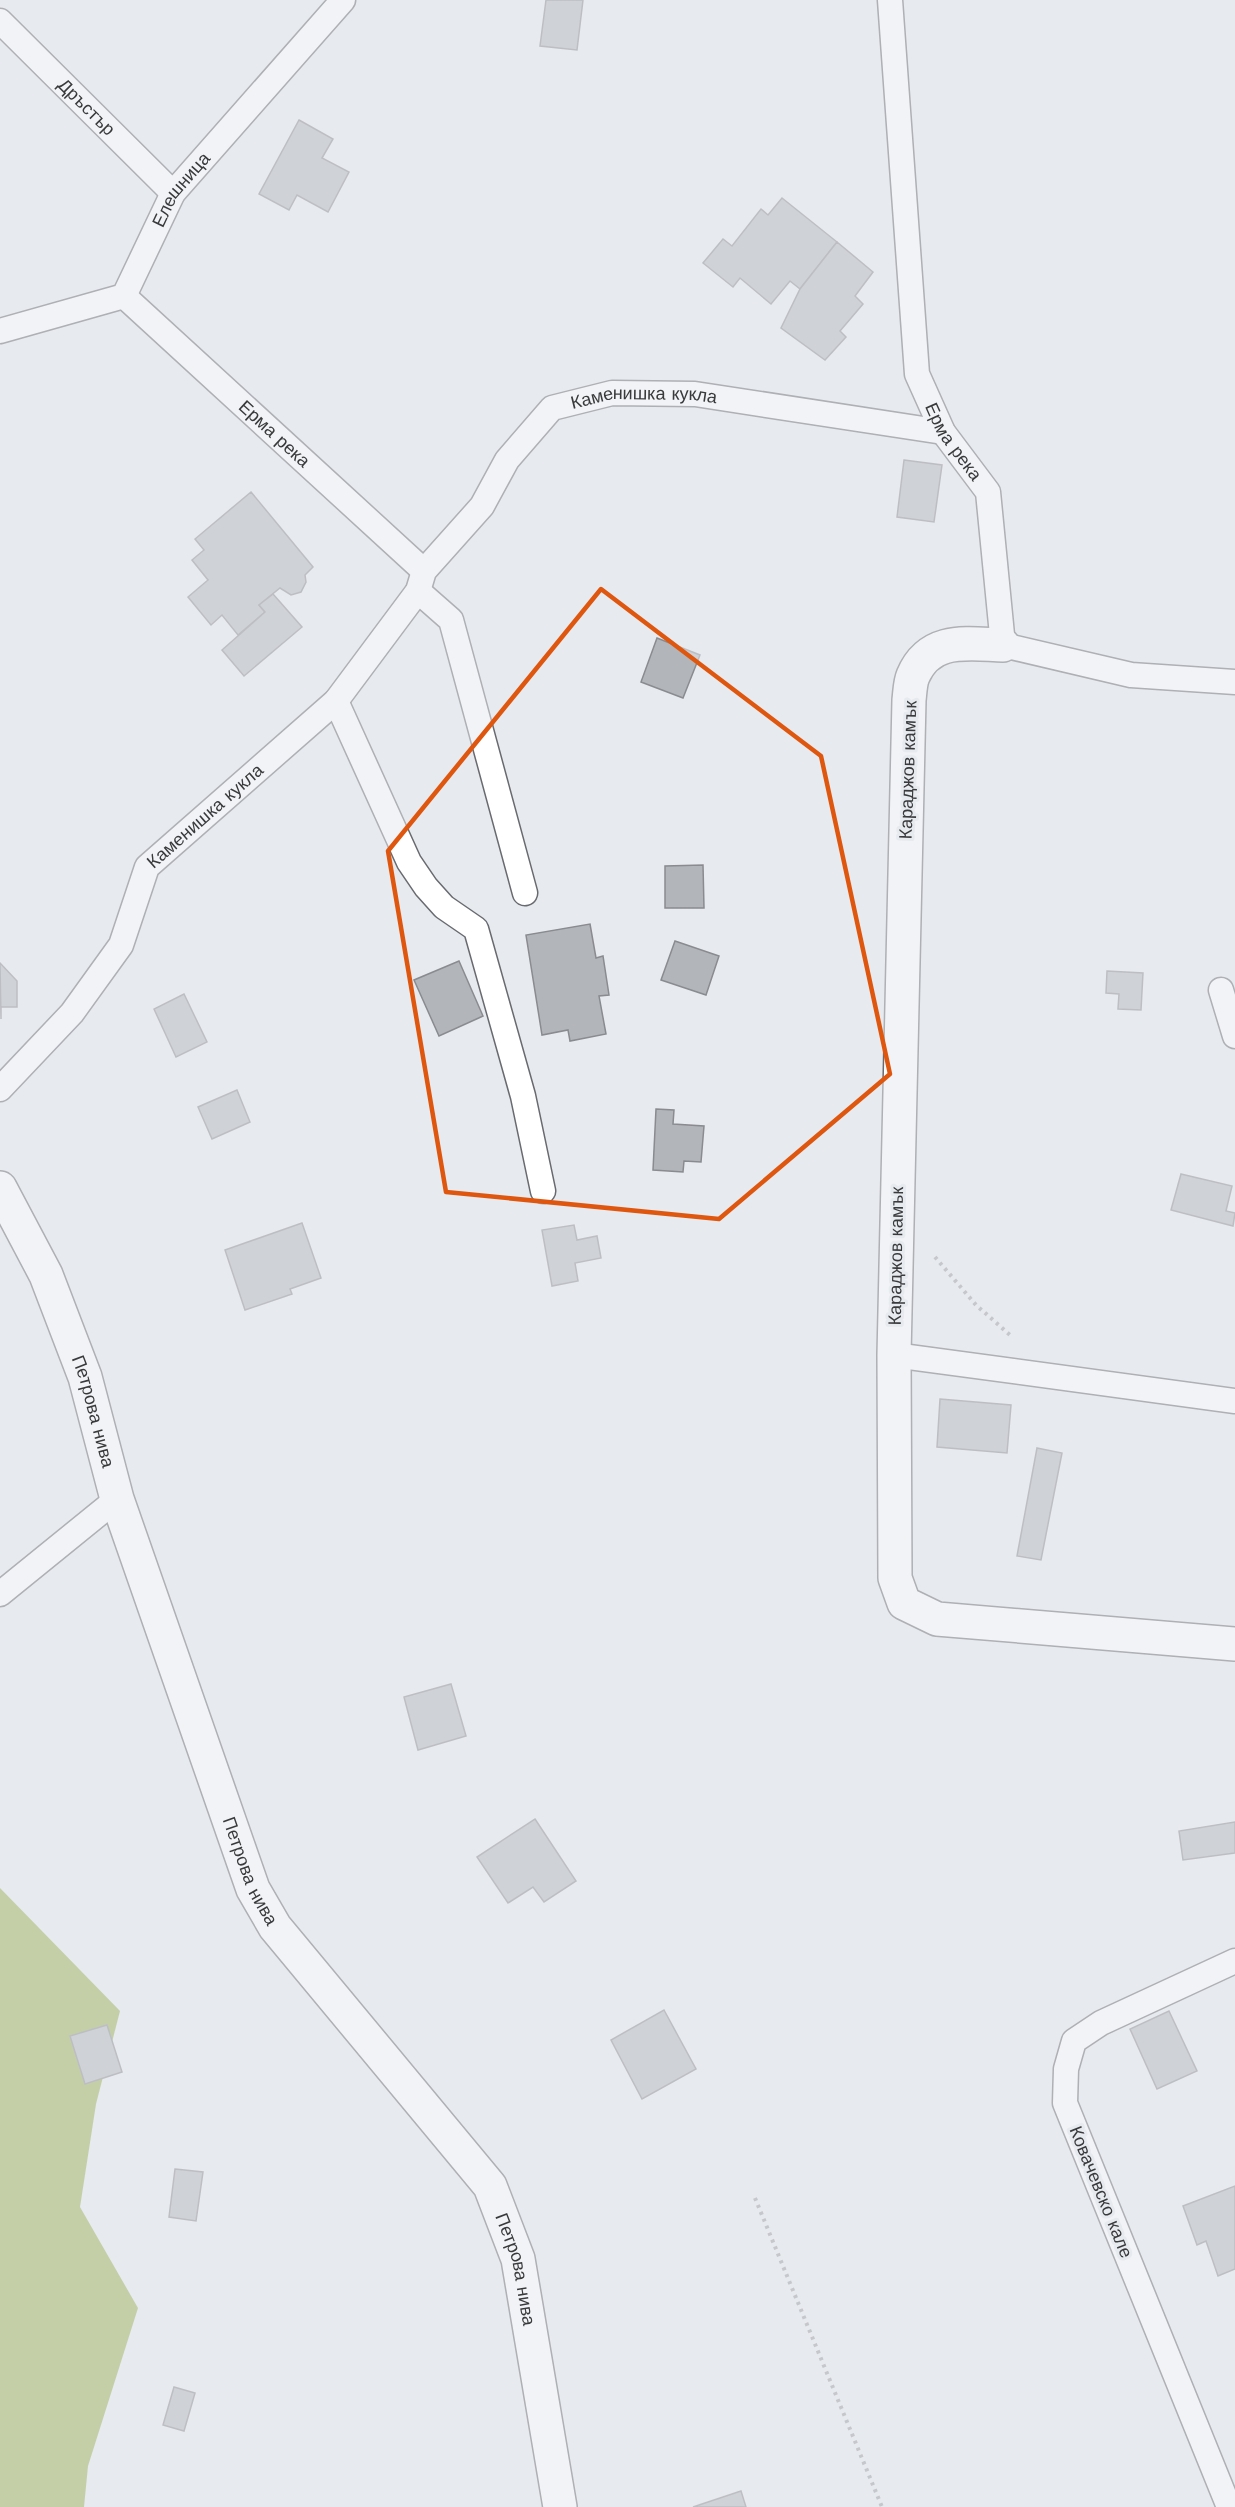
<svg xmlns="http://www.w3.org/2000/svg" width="1235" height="2507" font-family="'Work Sans',sans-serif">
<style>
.forest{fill:#9bb050}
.building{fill:#b2b5ba;stroke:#898b90;stroke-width:1.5}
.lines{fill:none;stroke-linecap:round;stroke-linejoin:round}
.service-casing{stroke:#686a6f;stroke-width:27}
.minor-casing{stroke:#686a6f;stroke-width:36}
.path{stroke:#9b9ea1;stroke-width:4;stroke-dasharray:3 4.5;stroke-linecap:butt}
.service{stroke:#fff;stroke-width:24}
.minor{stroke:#fff;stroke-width:33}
.marked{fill:none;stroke:#df570e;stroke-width:4.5;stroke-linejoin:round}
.labels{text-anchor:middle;stroke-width:6;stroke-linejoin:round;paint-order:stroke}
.street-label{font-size:18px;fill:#393a3c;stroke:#e7eaef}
</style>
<rect width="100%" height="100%" fill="#e7eaef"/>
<polygon class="forest" points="0,1888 120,2011 96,2104 80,2207 138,2308 88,2466 84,2507 0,2507"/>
<g class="building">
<polygon points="546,0 583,0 577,50 540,46"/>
<polygon points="299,120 333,139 322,158 349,172 328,212 297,195 289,210 259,194"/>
<polygon points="782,198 837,242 800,289 790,281 771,304 740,278 733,287 703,263 723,239 732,246 761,209 768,215"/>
<polygon points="837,242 873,272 855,296 863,304 840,331 846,337 825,360 781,328 800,289"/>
<polygon points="904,460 942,465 934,522 897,517"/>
<polygon points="251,492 313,567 305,575 306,582 301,592 291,595 280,588 259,605 265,612 238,635 222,615 211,625 188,597 208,580 192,560 204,550 195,539"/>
<polygon points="273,594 302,627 244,676 222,650 265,612 259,605"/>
<polygon points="657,638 700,655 683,698 641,682"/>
<polygon points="703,865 704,908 665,908 665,866"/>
<polygon points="590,924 596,958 603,956 609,995 599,996 606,1034 570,1041 568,1030 542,1035 526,935"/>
<polygon points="675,941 719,956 706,995 661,980"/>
<polygon points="459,961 483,1016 439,1036 414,980"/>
<polygon points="0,963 17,981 17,1007 1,1007 1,1019"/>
<polygon points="1107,971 1143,973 1141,1010 1118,1009 1119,994 1106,993"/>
<polygon points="184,994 207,1042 176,1057 154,1009"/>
<polygon points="237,1090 250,1122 212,1139 198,1107"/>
<polygon points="656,1109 674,1110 673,1124 704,1126 701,1162 684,1161 683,1172 653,1170"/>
<polygon points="1181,1174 1232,1186 1226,1211 1235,1213 1233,1226 1171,1210"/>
<polygon points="302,1223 321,1278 290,1289 292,1294 245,1310 225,1250"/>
<polygon points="574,1225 577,1240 597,1236 601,1258 575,1263 578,1281 552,1286 542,1230"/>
<polygon points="940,1399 1011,1405 1007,1453 937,1447"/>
<polygon points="1037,1448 1062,1453 1041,1560 1017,1556"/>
<polygon points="451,1684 466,1736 418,1750 404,1697"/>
<polygon points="535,1819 576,1881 544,1902 533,1887 508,1903 477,1857"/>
<polygon points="1235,1822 1235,1853 1183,1860 1179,1831"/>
<polygon points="664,2010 696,2069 642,2099 611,2040"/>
<polygon points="1169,2011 1197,2071 1157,2089 1130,2029"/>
<polygon points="107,2025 122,2072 85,2084 70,2036"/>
<polygon points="175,2169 203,2172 196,2221 169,2217"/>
<polygon points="1235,2186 1235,2269 1218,2276 1206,2241 1197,2245 1183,2206"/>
<polygon points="174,2387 195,2393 184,2431 163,2425"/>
<polygon points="741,2491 746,2507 693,2507"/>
</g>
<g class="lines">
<g class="service-casing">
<g id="service">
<path id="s1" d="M890,0L917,374L943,432L988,492L1003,645L1131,675L1235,682"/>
<path id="s2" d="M0,21L173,193"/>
<path id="s3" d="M124,296L424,571"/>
<path id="s4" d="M0,331L124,296L173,193L343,0"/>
<polyline points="418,591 451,620 525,893"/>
<polyline points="336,701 409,862 426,887 444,907 476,929 523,1096 543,1191"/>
<polyline points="1221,990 1235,1036"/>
<path id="s5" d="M0,1089L72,1013L121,945L147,867L336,701L418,591L424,571L482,506L507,460L552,408L612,393L695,394L943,432"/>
<polyline points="894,1355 1235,1401"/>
<polyline points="0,1594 117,1499"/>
<polyline points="1229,2507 1065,2103 1066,2069 1074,2041 1101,2023 1235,1961"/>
</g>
</g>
<g class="minor-casing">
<g id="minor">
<path d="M1003,645C968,644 930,636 913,676C910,683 910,692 909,700L894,1355L895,1578L904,1603L937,1619L1235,1644"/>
<path id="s6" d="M0,1188L46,1275L85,1377L117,1499L253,1889L275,1927L490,2186L518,2259L560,2507"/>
</g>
</g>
<g class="path">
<polyline points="935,1257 976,1305 1010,1335"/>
<polyline points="755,2198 882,2507"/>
</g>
<use href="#service" class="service"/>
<use href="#minor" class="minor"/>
</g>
<path d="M0 0H1235V2507H0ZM601,589L821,756L890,1074L719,1219L446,1192L388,851Z" fill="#e7eaef" fill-opacity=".55" fill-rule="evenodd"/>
<path class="marked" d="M601,589L821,756L890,1074L719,1219L446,1192L388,851Z"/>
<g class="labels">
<g class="street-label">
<text dy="6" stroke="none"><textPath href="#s2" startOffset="122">Дръстър</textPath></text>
<text dy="6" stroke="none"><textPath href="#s4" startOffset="250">Елешница</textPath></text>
<text dy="6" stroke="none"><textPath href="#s5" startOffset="982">Каменишка кукла</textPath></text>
<text dy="6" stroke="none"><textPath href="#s3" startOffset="204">Ерма река</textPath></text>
<text dy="6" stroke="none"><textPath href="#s1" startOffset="452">Ерма река</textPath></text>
<text transform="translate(908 770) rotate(-88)" y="6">Караджов камък</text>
<text dy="6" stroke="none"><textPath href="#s5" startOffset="348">Каменишка кукла</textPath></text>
<text transform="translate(896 1256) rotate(-89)" y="6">Караджов камък</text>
<text dy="6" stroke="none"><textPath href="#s6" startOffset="243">Петрова нива</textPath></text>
<text dy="6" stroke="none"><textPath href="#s6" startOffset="729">Петрова нива</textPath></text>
<text transform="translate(1101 2192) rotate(68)" y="6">Ковачевско кале</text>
<text dy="6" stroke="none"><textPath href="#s6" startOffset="1215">Петрова нива</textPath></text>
</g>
</g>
</svg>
